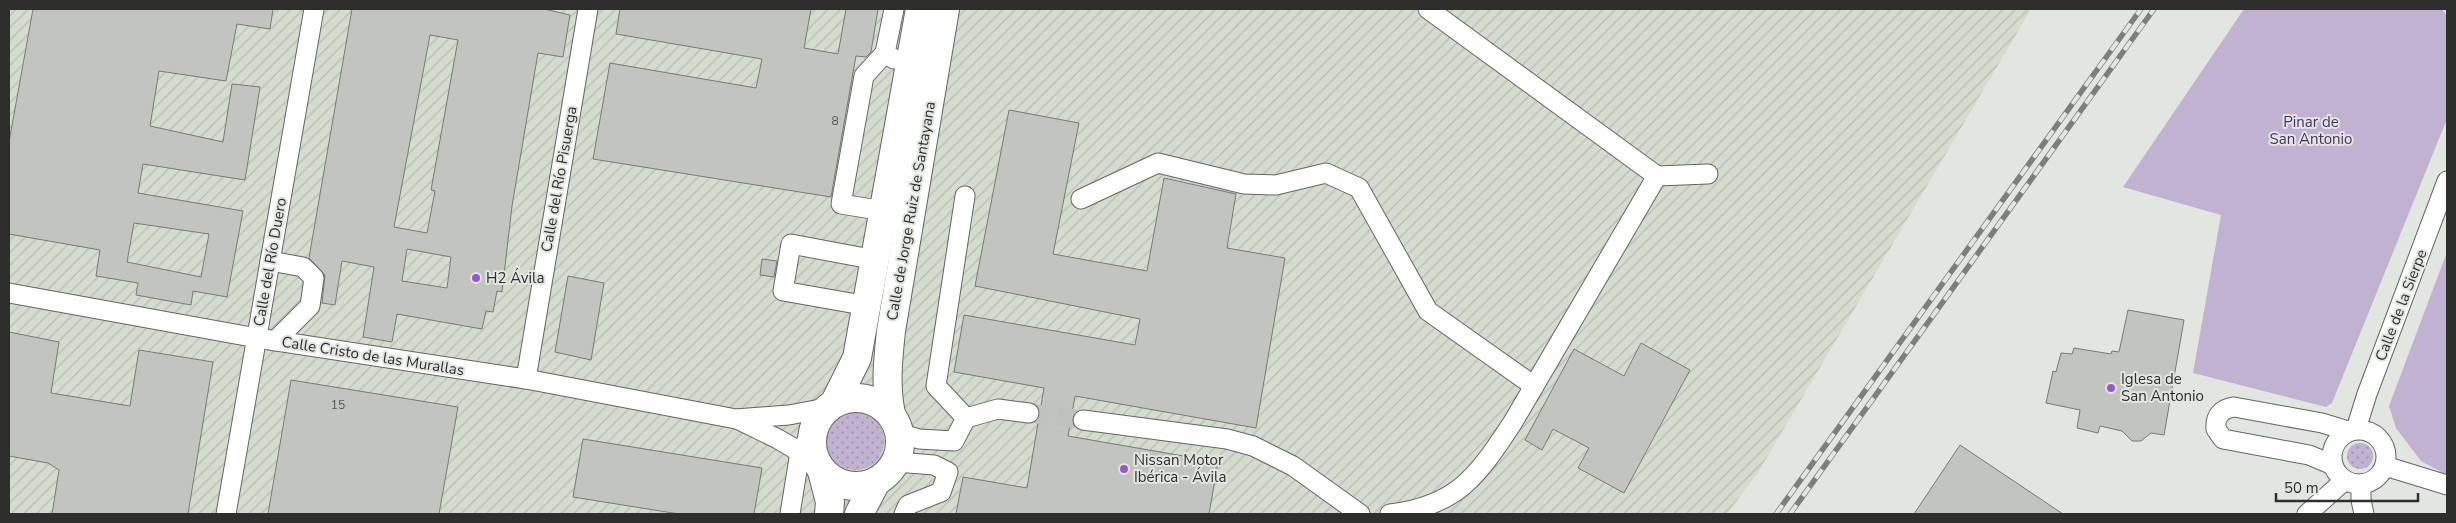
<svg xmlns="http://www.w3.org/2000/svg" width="2456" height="523" font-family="'Nunito Sans',sans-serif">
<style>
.industrial{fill:url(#industrial-furrows)}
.green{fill:#c0b2d0}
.garden{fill:url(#garden-dots)}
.building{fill:#c2c5bf;stroke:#777b75;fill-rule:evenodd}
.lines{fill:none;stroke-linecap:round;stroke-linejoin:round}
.minor-tunnel{stroke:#bec1bc;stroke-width:19;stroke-dasharray:19 9;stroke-linecap:butt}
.minor-casing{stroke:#626660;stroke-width:21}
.highway-casing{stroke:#626660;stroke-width:30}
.minor{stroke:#fff;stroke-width:19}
.highway{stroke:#fff;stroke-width:28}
.rail-casing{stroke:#7d7f7c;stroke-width:5.5}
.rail{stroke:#e2e6e0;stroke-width:4;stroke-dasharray:11;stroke-linecap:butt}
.poi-dot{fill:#9658cf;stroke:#e2e6e0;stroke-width:2}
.labels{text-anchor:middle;stroke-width:4;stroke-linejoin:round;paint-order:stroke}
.number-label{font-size:12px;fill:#535452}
.park-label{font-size:15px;fill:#4a3163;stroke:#e2e6e0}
.street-label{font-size:15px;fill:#2e2f2d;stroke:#e2e6e0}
.poi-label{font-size:15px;fill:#2e2f2d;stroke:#e2e6e0;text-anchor:start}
</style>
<defs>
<pattern id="industrial-furrows" width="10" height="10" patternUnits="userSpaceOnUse" patternTransform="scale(1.25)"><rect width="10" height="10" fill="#d4dccf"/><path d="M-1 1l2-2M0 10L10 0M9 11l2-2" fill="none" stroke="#b6bdb2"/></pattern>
<pattern id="garden-dots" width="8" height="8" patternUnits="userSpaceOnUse" patternTransform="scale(1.25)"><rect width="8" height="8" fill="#c0b2d0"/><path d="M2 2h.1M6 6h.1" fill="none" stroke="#9c91a9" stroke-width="1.8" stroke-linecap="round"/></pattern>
</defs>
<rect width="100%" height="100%" fill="#e2e6e0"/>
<polygon class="industrial" points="9,9 2031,9 1759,471 1727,514 9,514"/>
<g class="green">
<polygon points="2244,9 2442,9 2447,16 2447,119 2332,403 2326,407 2193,373 2221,215 2123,187"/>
<polygon points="2447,252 2447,475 2421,461 2396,428 2389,406"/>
</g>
<g class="garden">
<circle cx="855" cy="441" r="29"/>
<circle cx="2360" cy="456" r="13"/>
</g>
<g class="building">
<path d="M33,9H273L270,29L237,24L226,81L159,71L150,126L223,142L232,84L260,87L245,180L143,164L138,193L243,211L227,297L193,291L191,305L136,295L138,283L96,276L100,250L9,234V142ZM134,223L209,234L201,277L127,262Z"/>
<path d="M352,9H544L570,15L563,57L538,53L512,206L502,292L497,291L493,312L486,311L482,329L397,314L392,342L363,337L374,267L342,261L335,305L322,303L325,275L309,258ZM430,35L458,40L431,190L435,191L427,233L394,227ZM407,249L451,257L447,288L402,281Z"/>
<polygon points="620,9 811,9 804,48 838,54 846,9 878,9 871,52 866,57 856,56 831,197 593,159 610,63 756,88 762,59 616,34"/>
<polygon points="1009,110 1079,123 1053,254 1147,271 1164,178 1236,194 1227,248 1285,258 1256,428 1075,396 1068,436 1218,462 1209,514 956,514 963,477 1027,488 1044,388 954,372 964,315 1135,345 1140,319 975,286"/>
<polygon points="762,259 777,261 774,277 760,275"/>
<polygon points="568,276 604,283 591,360 555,352"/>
<polygon points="2128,310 2184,320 2164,435 2151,433 2141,441 2132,441 2122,431 2100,426 2098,433 2077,428 2080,410 2046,403 2053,371 2056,372 2061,353 2072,354 2074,348 2111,354 2112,351 2119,352"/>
<polygon points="9,332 59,342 51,393 130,406 139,350 213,362 188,514 52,514 59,470 48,463 9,456"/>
<polygon points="1641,343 1690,370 1624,493 1578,468 1589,448 1553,429 1542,450 1525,440 1574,349 1624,376"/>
<polygon points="291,380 458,407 439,514 268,514"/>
<polygon points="583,439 762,468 754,514 679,514 573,497"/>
<polygon points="1960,445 2063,514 1914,514"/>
</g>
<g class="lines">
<polyline class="minor-tunnel" points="1029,413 1083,420"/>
<g class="minor-casing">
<g id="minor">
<polyline points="894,9 885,53 894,59"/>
<polyline points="1428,9 1657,176 1708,174"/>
<polyline points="965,196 936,386 966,418"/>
<polyline points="1081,199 1158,163 1244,184 1276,185 1326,173 1359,188 1428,311 1534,386"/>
<polyline points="884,211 841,204 864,76 885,53"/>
<polyline points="270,261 303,267 314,278 310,306 275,341"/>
<polyline points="9,293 257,338 526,379 736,419 789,415 826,408"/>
<polyline points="868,306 783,291 791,244 876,260"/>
<polyline points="526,379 588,9"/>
<polyline points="737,419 778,439 815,461"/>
<polyline points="1083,420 1227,439 1253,446 1293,466 1360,514"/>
<polyline points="2356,429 2367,394 2447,181"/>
<circle cx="2359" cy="457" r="27"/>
<polyline points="899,433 919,439 954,441 966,418 998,409 1029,413"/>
<polyline points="896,462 934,465 948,472 941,492 908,505 904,514"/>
<path d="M2333,465L2309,455L2223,439L2216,429C2215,416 2221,409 2234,407L2322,423L2348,431"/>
<polyline points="2385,466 2447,485"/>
<polyline points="2361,484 2361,500 2364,514"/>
<polyline points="226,514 314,9"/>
<polyline points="790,514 800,452 812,433"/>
<path d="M1390,514C1458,506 1478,475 1513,422L1657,176"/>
<polyline points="2307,514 2345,480"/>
</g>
</g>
<g class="highway-casing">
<g id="highway">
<circle cx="856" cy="442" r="44"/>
<polyline points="835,402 857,358 920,9"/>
<path d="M891,414C885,386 888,359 891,331L945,9"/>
<polyline points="822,471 830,502 829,514"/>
<polyline points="859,514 876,482"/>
</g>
</g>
<use href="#minor" class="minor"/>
<use href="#highway" class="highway"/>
<g class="rail-casing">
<g id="rail">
<polyline points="1776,514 2141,9"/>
<polyline points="1790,514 2154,9"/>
</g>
</g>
<use href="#rail" class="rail"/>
</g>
<g class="poi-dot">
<circle cx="476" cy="278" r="5"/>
<circle cx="2111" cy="388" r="5"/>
<circle cx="1124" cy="469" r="5"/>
</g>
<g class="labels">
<g class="number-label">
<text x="835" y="125">8</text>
<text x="338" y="409">15</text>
</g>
<g class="park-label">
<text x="2311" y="127">Pinar de<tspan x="2311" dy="17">San Antonio</tspan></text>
</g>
<g class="street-label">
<text transform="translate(559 179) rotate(-80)" y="5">Calle del Río Pisuerga</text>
<text transform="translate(911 211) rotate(-80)" y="5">Calle de Jorge Ruiz de Santayana</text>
<text transform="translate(270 262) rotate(-80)" y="5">Calle del Río Duero</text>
<text transform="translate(2401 305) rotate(-69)" y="5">Calle de la Sierpe</text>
<text transform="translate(373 356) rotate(9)" y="5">Calle Cristo de las Murallas</text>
</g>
<g class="poi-label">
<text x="486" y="283">H2 Ávila</text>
<text x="2121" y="384">Iglesa de<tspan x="2121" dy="17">San Antonio</tspan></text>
<text x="1134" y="465">Nissan Motor<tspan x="1134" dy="17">Ibérica - Ávila</tspan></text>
</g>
</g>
<rect width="2456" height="523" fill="none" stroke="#2e2f2d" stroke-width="20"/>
<path d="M2276 493v8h142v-8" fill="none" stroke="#2e2f2d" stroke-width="2.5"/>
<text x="2284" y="493" font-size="15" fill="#2e2f2d" stroke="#e2e6e0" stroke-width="4" paint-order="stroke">50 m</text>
</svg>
